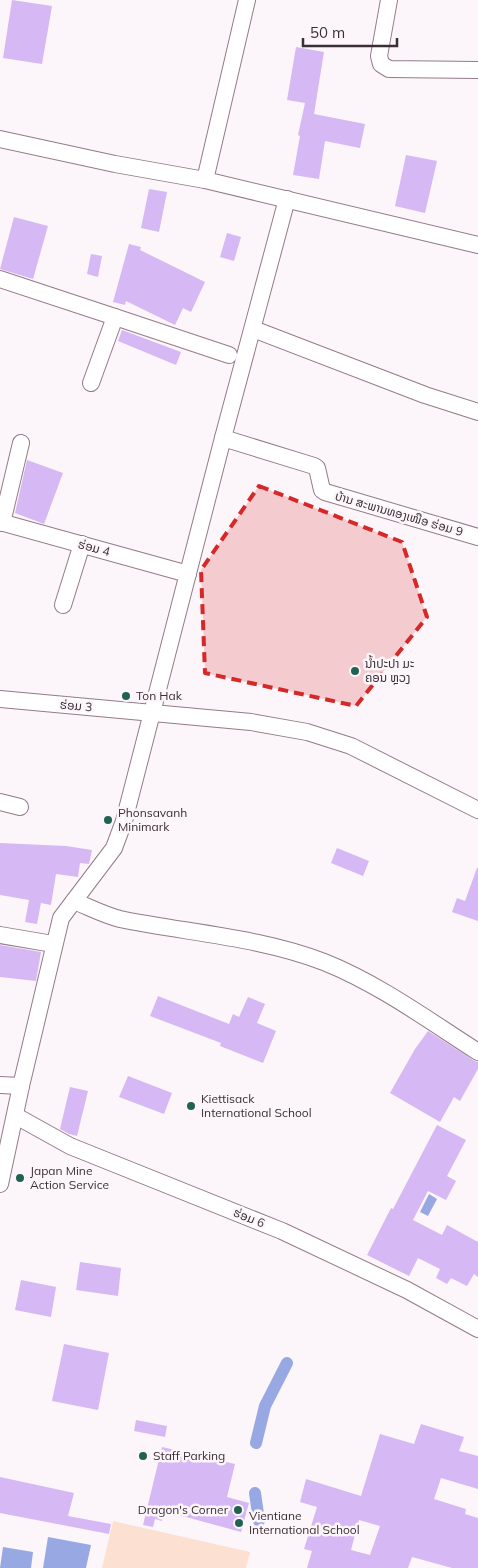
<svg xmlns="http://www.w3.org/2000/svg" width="478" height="1568" font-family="Mulish,'Noto Sans Lao',sans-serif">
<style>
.green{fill:#fce1d3}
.water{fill:#98a8e3}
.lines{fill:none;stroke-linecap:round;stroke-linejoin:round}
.canal{stroke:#98a8e3;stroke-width:12}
.building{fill:#d6b8f4;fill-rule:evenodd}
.minor-casing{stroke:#947a8a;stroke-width:18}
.minor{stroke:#fff;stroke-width:16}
.marked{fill:#d62828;fill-opacity:0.2;stroke:#d62828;stroke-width:4;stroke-dasharray:10 6;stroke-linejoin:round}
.poi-dot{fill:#226250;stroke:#fcf6fa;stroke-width:2}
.labels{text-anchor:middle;stroke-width:5;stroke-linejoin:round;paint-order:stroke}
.street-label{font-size:12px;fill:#3b2f36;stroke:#fcf6fa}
.poi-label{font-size:12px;fill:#3b2f36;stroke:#fcf6fa;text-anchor:start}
</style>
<rect width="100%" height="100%" fill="#fcf6fa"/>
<polygon class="green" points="113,1521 250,1552 246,1568 102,1568"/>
<g class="water">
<polygon points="429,1194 437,1199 428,1216 420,1212"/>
<polygon points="48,1537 91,1545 86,1568 43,1568"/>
<polygon points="3,1547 33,1552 31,1568 0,1568"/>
</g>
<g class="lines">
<g class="canal">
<polyline points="256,1443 265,1406 287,1363"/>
<polyline points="255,1493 259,1521"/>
</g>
</g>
<g class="building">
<polygon points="12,0 52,6 42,64 3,58"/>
<polygon points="296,47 324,52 314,114 365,124 360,148 325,141 319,179 293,175 300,136 298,135 305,103 287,100"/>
<polygon points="406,155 437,161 425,213 395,206"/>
<polygon points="149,189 167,192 159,232 141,228"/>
<polygon points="14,217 48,226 33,279 0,269"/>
<polygon points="227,233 241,237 234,261 220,257"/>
<polygon points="129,244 141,247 140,250 205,282 191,312 183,308 175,325 126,301 125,305 113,302"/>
<polygon points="91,254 102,256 98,277 87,274"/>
<polygon points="122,330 181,352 176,365 118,341"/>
<polygon points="27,460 63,473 44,524 15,513"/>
<polygon points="0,843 66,846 92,850 89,864 80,863 78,877 56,874 51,905 41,903 37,924 25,922 29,900 0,895"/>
<polygon points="337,848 369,861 363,876 331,863"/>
<polygon points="477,868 478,868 478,921 452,912 457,898 465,901"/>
<polygon points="0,945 41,952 36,981 0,977"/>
<polygon points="158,996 229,1024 233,1014 239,1017 248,997 265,1004 257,1023 276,1031 263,1063 220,1046 221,1043 150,1016"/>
<polygon points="428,1031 473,1060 478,1062 478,1069 460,1101 454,1097 440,1122 390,1093 415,1049"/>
<polygon points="128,1076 172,1093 164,1114 119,1097"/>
<polygon points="70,1087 88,1091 77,1136 69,1134 60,1129"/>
<polygon points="437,1125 466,1140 447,1176 456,1181 446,1200 428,1191 413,1220 442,1235 447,1225 478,1242 478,1277 474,1274 467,1286 451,1278 447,1284 436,1278 440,1269 418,1258 409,1276 367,1255 391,1208 393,1209"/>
<polygon points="80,1262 121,1268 118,1296 76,1290"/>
<polygon points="21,1280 56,1287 51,1317 15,1310"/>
<polygon points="64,1344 109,1353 98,1410 52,1401"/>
<polygon points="136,1420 167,1426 165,1437 134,1431"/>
<path d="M421,1424L464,1437L459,1451L478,1456V1489L441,1478L434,1499L466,1509L465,1514L478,1518V1568H452L412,1557L408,1568H307L312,1551L304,1549L317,1507L300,1502L306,1479L361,1496L380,1434L414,1444ZM359,1520L380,1526L370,1555L351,1550Z"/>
<polygon points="162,1447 235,1464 227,1497 249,1503 241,1532 164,1511 162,1521 155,1519 153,1527 143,1525"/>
<polygon points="0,1477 74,1493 68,1516 111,1524 109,1534 0,1513"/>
</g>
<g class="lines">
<g class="minor-casing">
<g id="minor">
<polyline points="389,0 379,56 381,64 389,69 478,70"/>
<polyline points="0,139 115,164 205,180 478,245"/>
<polyline points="205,180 247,0"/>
<polyline points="0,279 115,317 91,383"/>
<polyline points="115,317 229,355"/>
<polyline points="253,329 425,395 478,412"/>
<polyline points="223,438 314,466 317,468 322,490 325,492 478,537"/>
<polyline points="0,522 188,574"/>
<polyline points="2,523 21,443"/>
<polyline points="63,605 82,544"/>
<polyline points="0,699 251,722 307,732 351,746 478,810"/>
<polyline points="0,802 20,807"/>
<path d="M74,901C89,907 104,915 120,919C188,933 259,937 324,962C379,984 428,1020 478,1052"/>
<polyline points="0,935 53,944"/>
<polyline points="0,1085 21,1086"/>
<polyline points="16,1116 70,1146 282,1231 407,1290 478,1329"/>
<polyline points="0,1184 21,1086 61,918 114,848 124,821 224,434 287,199"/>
</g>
</g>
<use href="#minor" class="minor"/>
</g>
<path class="marked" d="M259,486L402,542L427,617L356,706L205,673L201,570Z"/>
<g class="poi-dot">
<circle cx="355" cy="671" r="5"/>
<circle cx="126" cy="696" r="5"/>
<circle cx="108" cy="820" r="5"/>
<circle cx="191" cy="1106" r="5"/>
<circle cx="20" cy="1178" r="5"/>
<circle cx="143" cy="1456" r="5"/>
<circle cx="238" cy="1510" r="5"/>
<circle cx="239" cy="1523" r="5"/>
</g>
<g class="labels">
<g class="street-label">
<text transform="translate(399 514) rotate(16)" y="4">ບ້ານ ສະພານທອງເໜືອ ຮ່ອມ 9</text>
<text transform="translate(94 548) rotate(15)" y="4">ຮ່ອມ 4</text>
<text transform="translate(76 706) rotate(5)" y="4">ຮ່ອມ 3</text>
<text transform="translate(249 1218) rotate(22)" y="4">ຮ່ອມ 6</text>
</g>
<g class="poi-label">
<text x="365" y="668">ນ້ຳປະປາ ມະ<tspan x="365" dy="14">ຄອນ ຫຼວງ</tspan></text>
<text x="136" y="700">Ton Hak</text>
<text x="118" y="817">Phonsavanh<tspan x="118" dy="14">Minimark</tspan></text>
<text x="201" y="1103">Kiettisack<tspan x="201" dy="14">International School</tspan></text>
<text x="30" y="1175">Japan Mine<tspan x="30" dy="14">Action Service</tspan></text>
<text x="153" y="1460">Staff Parking</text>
<text x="228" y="1514" text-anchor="end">Dragon's Corner</text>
<text x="249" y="1520">Vientiane<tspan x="249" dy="14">International School</tspan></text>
</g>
</g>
<path d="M303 38v8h94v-8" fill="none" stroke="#3b2f36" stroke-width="2.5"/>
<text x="310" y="38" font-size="15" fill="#3b2f36" stroke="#fcf6fa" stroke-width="4" paint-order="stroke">50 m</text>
</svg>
